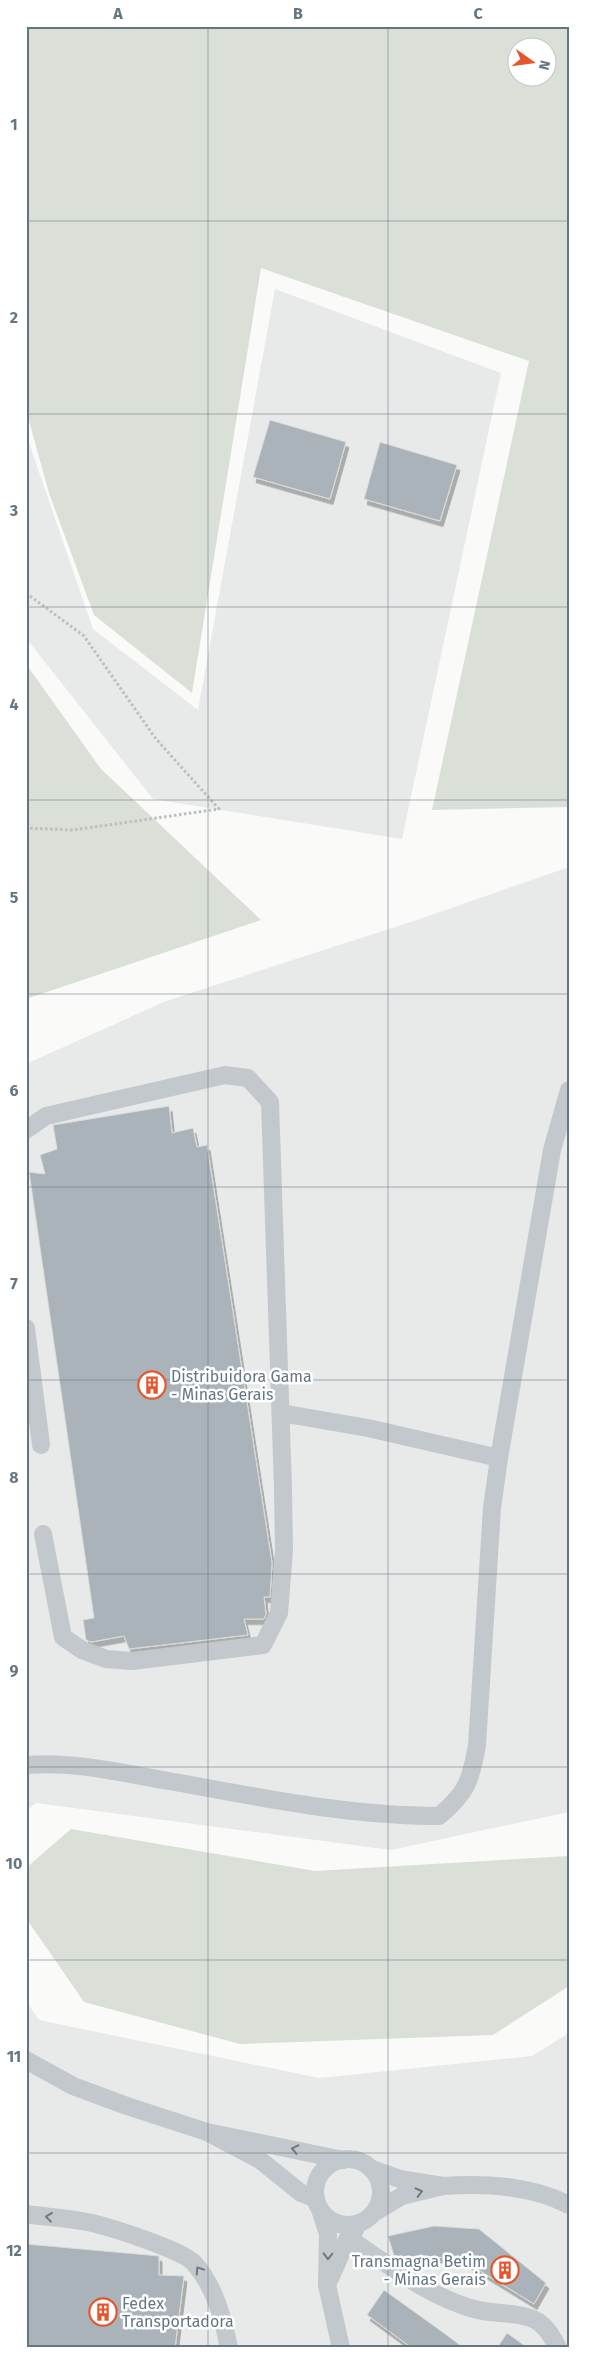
<svg xmlns="http://www.w3.org/2000/svg" width="595" height="2374" font-family="'Fira Sans',sans-serif">
<style>
.built{fill:#e8e9e9}
.green{fill:#dadfd7;fill-rule:evenodd}
.building{fill:#aab3b9;stroke:#dcdcda;filter:url(#shadow)}
.lines{fill:none;stroke-linecap:round;stroke-linejoin:round}
.path{stroke:#bbbfc2;stroke-width:3;stroke-dasharray:2.5 2.5;stroke-linecap:butt}
.minor{stroke:#c3c8cc;stroke-width:18}
.oneway{stroke:#6a7a87}
.grid{fill:none;stroke:#657683;stroke-width:1;stroke-opacity:0.55}
.labels{text-anchor:middle;stroke-width:5;stroke-linejoin:round;paint-order:stroke}
.poi-label{font-size:16px;fill:#657683;stroke:#fff;text-anchor:start}
.neatline{fill:none;stroke:#657683;stroke-width:2}
.grid-label{font-size:16px;text-anchor:middle;font-weight:bold;fill:#657683}
</style>
<defs>
<filter id="shadow"><feDropShadow dx="3" dy="5.5" stdDeviation="0" flood-color="#0004"/></filter>
</defs>
<rect width="100%" height="100%" fill="#fafaf8"/>
<g class="built">
<polygon points="275,289 501,373 402,839 153,799 26,638 26,434 93,629 198,710"/>
<polygon points="569,867 569,1812 391,1850 36,1803 26,1811 26,1064 166,1001 420,919"/>
<polygon points="26,2001 39,2020 319,2078 532,2056 569,2033 569,2348 26,2348"/>
</g>
<g class="green">
<path d="M26,26H569V807L432,810L529,361L261,268L192,693L94,615L49,493L26,410ZM518,48H548V78H518Z"/>
<polygon points="26,664 101,769 261,920 26,999"/>
<polygon points="71,1829 315,1871 569,1856 569,1986 493,2035 240,2044 84,2002 26,1918 26,1868"/>
</g>
<g class="building">
<polygon points="270,420 346,442 330,499 253,477"/>
<polygon points="380,442 457,465 440,521 364,499"/>
<polygon points="169,1106 172,1133 193,1128 197,1147 207,1145 272,1563 270,1597 264,1597 266,1614 264,1619 244,1619 248,1635 129,1649 124,1636 91,1642 86,1640 83,1620 94,1618 29,1172 45,1174 40,1155 57,1149 53,1125"/>
<polygon points="434,2226 479,2229 546,2283 534,2304 459,2258 394,2256 388,2236"/>
<polygon points="26,2244 159,2256 159,2275 184,2276 175,2348 26,2348"/>
<polygon points="384,2290 437,2328 464,2348 412,2348 367,2315"/>
<polygon points="507,2333 528,2348 497,2348"/>
</g>
<g class="lines">
<polyline class="path" points="26,593 84,636 156,739 219,809 73,830 26,828"/>
<g class="minor">
<polyline points="26,1130 46,1116 225,1075 248,1078 270,1102 283,1488 284,1550 279,1613 263,1645 132,1661 106,1659 82,1650 63,1637 43,1534"/>
<polyline points="26,1328 41,1445"/>
<polyline points="499,1458 552,1150 569,1090"/>
<path d="M26,1765C74,1761 122,1773 169,1781C258,1797 348,1816 439,1816C467,1793 471,1780 477,1745L492,1508L499,1458L368,1428L281,1413"/>
<polyline points="26,2060 73,2086 127,2106 207,2132"/>
<circle cx="348" cy="2192" r="33"/>
<polyline points="372,2169 400,2179 443,2186 402,2196 375,2212"/>
<path d="M443,2186C485,2183 531,2185 569,2205"/>
<polyline points="316,2199 301,2193 260,2160 207,2132 343,2160"/>
<polyline points="320,2209 328,2234 327,2285 348,2238 355,2230"/>
<path d="M26,2214C46,2217 67,2218 87,2222C108,2226 182,2250 194,2263C215,2287 223,2318 229,2348"/>
<path d="M348,2238C388,2264 427,2296 474,2309C494,2315 519,2311 537,2321C547,2327 553,2338 558,2348"/>
<polyline points="327,2285 341,2348"/>
</g>
</g>
<defs><path id="oneway-chevron" d="M-2-3.5L2.5 0L-2 3.5" fill="none" stroke-width="1.6" stroke-linecap="round" stroke-linejoin="round" transform="scale(1.25)"/></defs>
<g class="oneway">
<use href="#oneway-chevron" transform="translate(295 2149) rotate(-167)"/>
<use href="#oneway-chevron" transform="translate(419 2192) rotate(-14)"/>
<use href="#oneway-chevron" transform="translate(49 2217) rotate(-173)"/>
<use href="#oneway-chevron" transform="translate(328 2256) rotate(91)"/>
<use href="#oneway-chevron" transform="translate(199 2270) rotate(-124)"/>
</g>
<path class="grid" d="M208,26V2348M388,26V2348M26,221H569M26,414H569M26,607H569M26,800H569M26,994H569M26,1187H569M26,1380H569M26,1574H569M26,1767H569M26,1960H569M26,2153H569"/>
<defs>
<g id="building-ring" transform="scale(1.4375)"><circle r="9.5" fill="#fff" stroke="#e4572e" stroke-width="1.5"/><path d="M-4-6H4V6H1V3H-1V6H-4ZM-2.5-4.3h1.7v1.8h-1.7ZM.8-4.3h1.7v1.8H.8ZM-2.5-1h1.7V.8h-1.7ZM.8-1h1.7V.8H.8Z" fill="#e4572e"/></g>
</defs>
<g fill-rule="evenodd">
<use href="#building-ring" x="152" y="1385"/>
<use href="#building-ring" x="505" y="2270"/>
<use href="#building-ring" x="103" y="2312"/>
</g>
<g class="labels">
<g class="poi-label">
<text x="171" y="1382">Distribuidora Gama<tspan x="171" dy="18">- Minas Gerais</tspan></text>
<text x="486" y="2267" text-anchor="end">Transmagna Betim<tspan x="486" dy="18">- Minas Gerais</tspan></text>
<text x="122" y="2309">Fedex<tspan x="122" dy="18">Transportadora</tspan></text>
</g>
</g>
<rect width="595" height="2374" fill="none" stroke="#ffffff" stroke-width="55"/>
<g transform="translate(532 62) rotate(104)"><circle r="24" fill="#ffffff" stroke="#c1c8cd"/>
<path d="M0-4L9 19L0 12L-9 19Z" fill="#e4572e"/>
<text y="-8" font-size="14" font-weight="bold" text-anchor="middle" fill="#657683">N</text>
</g>
<rect x="28" y="28" width="540" height="2318" class="neatline"/>
<g class="grid-label">
<text x="118" y="19">A</text>
<text x="298" y="19">B</text>
<text x="478" y="19">C</text>
<text x="14" y="130">1</text>
<text x="14" y="323">2</text>
<text x="14" y="516">3</text>
<text x="14" y="710">4</text>
<text x="14" y="903">5</text>
<text x="14" y="1096">6</text>
<text x="14" y="1289">7</text>
<text x="14" y="1483">8</text>
<text x="14" y="1676">9</text>
<text x="14" y="1869">10</text>
<text x="14" y="2062">11</text>
<text x="14" y="2256">12</text>
</g>
</svg>
